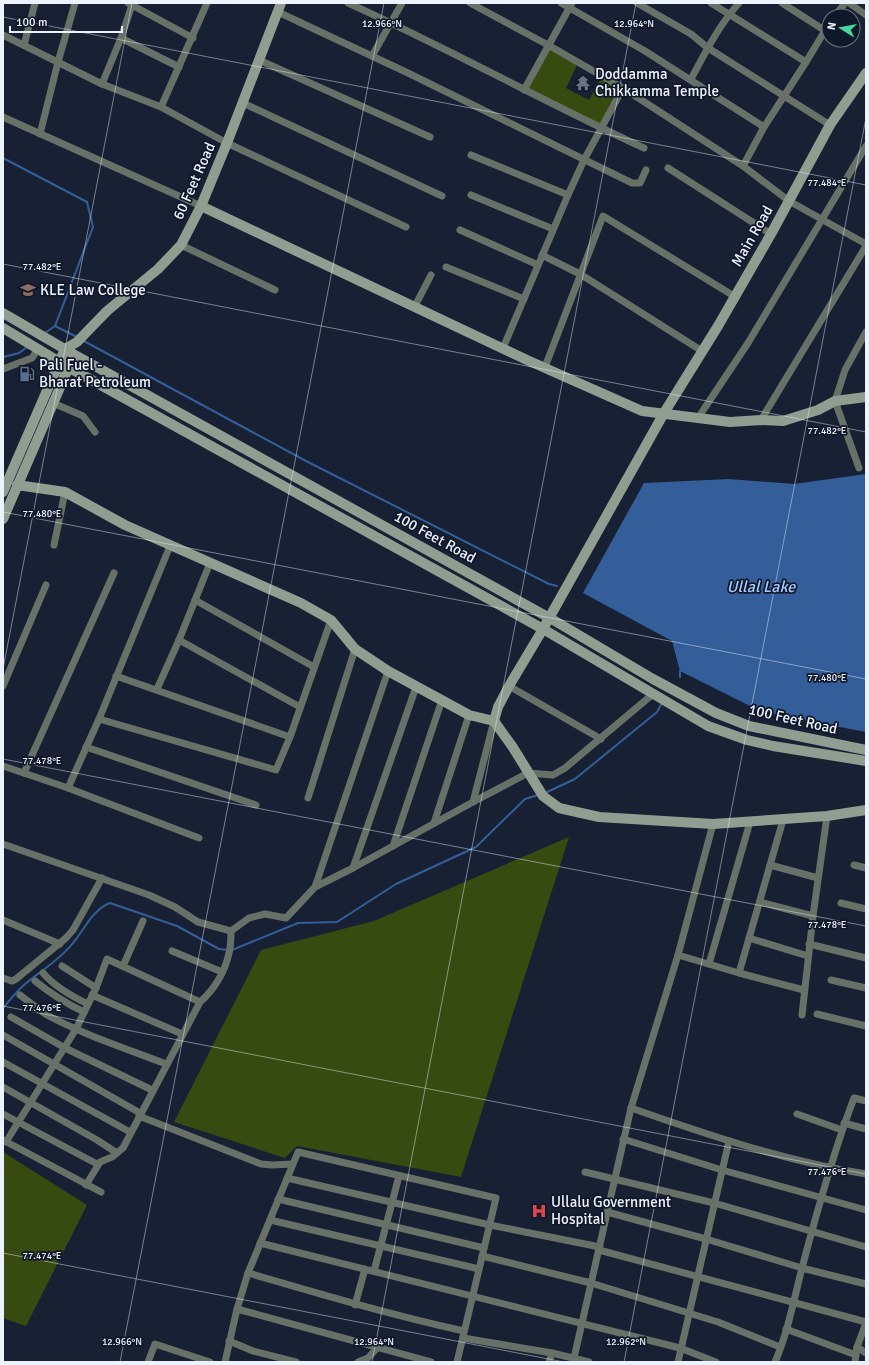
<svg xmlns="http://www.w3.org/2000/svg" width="869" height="1365" font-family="Signika,sans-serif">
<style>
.green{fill:#374a10}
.water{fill:#345e99}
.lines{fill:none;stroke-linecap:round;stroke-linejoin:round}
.stream{stroke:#345e99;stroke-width:2}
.street{stroke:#687168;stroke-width:7}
.secondary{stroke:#909e91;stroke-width:10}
.ticks{fill:none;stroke:#edf3fd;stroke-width:1;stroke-opacity:0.45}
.labels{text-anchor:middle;stroke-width:3.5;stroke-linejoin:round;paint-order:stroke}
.poi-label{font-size:15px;fill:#edf3fd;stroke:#0e1829;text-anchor:start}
.street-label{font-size:15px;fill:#edf3fd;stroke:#0e1829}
.water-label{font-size:16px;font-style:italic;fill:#a7cafe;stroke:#0e1829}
.ticks-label{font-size:10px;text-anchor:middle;fill:#edf3fd;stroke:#0e1829;stroke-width:3.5;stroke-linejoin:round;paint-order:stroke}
</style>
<rect width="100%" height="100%" fill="#172133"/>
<g class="green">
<polygon points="547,49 577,65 566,88 589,100 601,78 621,88 600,127 527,87"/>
<polygon points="569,837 461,1177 297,1146 285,1158 174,1122 261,950 374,921"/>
<polygon points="3,1152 87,1205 26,1326 3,1318"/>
</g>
<polygon class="water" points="866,474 866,732 762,712 680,671 672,641 583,593 644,483 729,479 794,484"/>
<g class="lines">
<g class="stream">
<polyline points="3,158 87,202 93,227 55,326 77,337"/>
<polyline points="45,333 55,326"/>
<polyline points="82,340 306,461 549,584 557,586"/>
<polyline points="3,357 19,353 27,347"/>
<polyline points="680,671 680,677"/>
<polyline points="545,793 575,779 657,712 662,703"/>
<polyline points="232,950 298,923 337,922 396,884 476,847 525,799 538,795"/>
<path d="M3,1008C10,1000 16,992 24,985C40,971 60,960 73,943C84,930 93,909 110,903L177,926L219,949L228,950"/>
</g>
<g class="street">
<polyline points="128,3 193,38"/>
<path d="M348,3C448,48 544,102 644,148"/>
<polyline points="470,3 548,45 623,88 743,166 789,201 866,244"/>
<polyline points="561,3 645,51 764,127"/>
<polyline points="637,3 691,34 708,48 830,125"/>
<polyline points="711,3 806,62"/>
<polyline points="782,3 824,30"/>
<polyline points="849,3 866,15"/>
<polyline points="278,12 408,73 632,183 640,183 646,170"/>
<polyline points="835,16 845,3"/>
<polyline points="3,35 102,84 161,107 227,143 406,227"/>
<polyline points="121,38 179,67"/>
<polyline points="24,45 35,3"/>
<polyline points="372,56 402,3"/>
<polyline points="259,60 430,137"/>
<path d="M691,79C705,53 719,25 739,3"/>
<polyline points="102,84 121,38 132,5"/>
<polyline points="524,90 572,3"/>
<polyline points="243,103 442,196"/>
<polyline points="161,107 207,3"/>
<polyline points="3,117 201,206"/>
<polyline points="40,134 58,62 75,3"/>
<polyline points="471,155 568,195"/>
<polyline points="743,166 764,127 806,62 829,24"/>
<polyline points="668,168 771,234"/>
<polyline points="471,195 553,229"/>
<polyline points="460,230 538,265"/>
<polyline points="181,245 275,290"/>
<polyline points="542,255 580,274 702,351"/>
<polyline points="446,267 524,299"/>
<polyline points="415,306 431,275"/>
<polyline points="503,348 568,195 584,160 623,88"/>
<polyline points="545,367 603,216 734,296"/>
<polyline points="3,369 32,358 38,349"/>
<polyline points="53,403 83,416 95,432"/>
<polyline points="698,418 748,343 866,146"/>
<polyline points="761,420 866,246"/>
<polyline points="859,468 835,401 845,370 866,332"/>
<polyline points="54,545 65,492"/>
<polyline points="195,600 314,667"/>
<polyline points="179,640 300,707"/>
<polyline points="116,676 290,737"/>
<polyline points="3,686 46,585"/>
<polyline points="509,686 601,739"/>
<polyline points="157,689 179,640 210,563"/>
<polyline points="99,719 276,770 290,737 331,620"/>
<polyline points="86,747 256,805"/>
<polyline points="3,766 68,788 199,838"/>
<polyline points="24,773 114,573"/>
<polyline points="68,788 99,719 170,546"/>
<polyline points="308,798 355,649"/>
<polyline points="473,802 494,721"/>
<polyline points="434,823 469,715"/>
<polyline points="3,844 149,895 175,907 198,922 231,931 249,918 265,914 286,918 315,887 353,868 473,802 528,773 553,775 565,768 653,694"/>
<polyline points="393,846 442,700"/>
<polyline points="770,865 818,878"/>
<polyline points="854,865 866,868"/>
<polyline points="353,868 416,687"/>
<polyline points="315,887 388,671"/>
<polyline points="760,902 813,916"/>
<polyline points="841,903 866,909"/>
<polyline points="3,920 60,944"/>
<polyline points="749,938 808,956"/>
<polyline points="809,944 866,958"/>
<polyline points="172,951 222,972"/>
<polyline points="678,955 739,973 804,990"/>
<polyline points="709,964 750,822"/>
<polyline points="62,966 96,988"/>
<polyline points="123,966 143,921"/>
<path d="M43,973C55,987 71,996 88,1004"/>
<polyline points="739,973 783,820"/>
<polyline points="3,978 12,981 16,979 66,938 73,930 102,878"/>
<polyline points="831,980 866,988"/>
<path d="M35,981C50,993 67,1004 84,1012"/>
<path d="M20,995C29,1002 38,1009 47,1015C84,1035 127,1049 166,1064"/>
<polyline points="92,995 182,1034"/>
<polyline points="817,1014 866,1026"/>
<polyline points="802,1015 813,916 827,816"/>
<polyline points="11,1017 65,1048 152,1090"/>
<polyline points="3,1035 140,1113"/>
<polyline points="3,1062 130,1132"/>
<polyline points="3,1087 97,1140 117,1153"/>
<path d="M631,1108C708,1135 785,1161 866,1174"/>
<polyline points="3,1114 97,1164"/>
<polyline points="797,1114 842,1130"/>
<polyline points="139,1116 261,1164 272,1165 292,1164"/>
<polyline points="844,1123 866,1129"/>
<polyline points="623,1139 722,1170 866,1210"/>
<polyline points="3,1140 101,1192"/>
<polyline points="6,1142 76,1029 96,988 107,959 200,1002"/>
<polyline points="585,1172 714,1203 866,1247"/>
<polyline points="287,1178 490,1225 600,1247"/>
<path d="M86,1185L100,1162L112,1157L123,1148L200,1002C214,990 225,972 229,953C231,946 231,938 231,931"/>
<polyline points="278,1199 484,1248"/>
<polyline points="607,1212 706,1239 802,1268 866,1284"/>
<polyline points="270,1220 479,1269"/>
<polyline points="260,1243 680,1348 716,1362"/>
<polyline points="599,1250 866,1322"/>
<polyline points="482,1256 591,1283 718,1322 780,1347"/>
<polyline points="374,1271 399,1176"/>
<path d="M248,1273C320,1294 391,1315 464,1331"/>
<polyline points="355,1305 365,1269"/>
<polyline points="237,1309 431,1362"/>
<polyline points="786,1329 856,1355"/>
<polyline points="463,1338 552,1353"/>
<polyline points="229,1341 253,1351 296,1362"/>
<polyline points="857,1347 866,1353"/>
<polyline points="574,1358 631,1108 678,955 713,824"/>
<polyline points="148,1362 155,1344 210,1362"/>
<polyline points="225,1362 237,1309 248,1273 298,1152 496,1198 457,1362"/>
<polyline points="358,1362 368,1358 378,1347"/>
<polyline points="549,1362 552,1353 589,1362"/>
<polyline points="678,1362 729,1141"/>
<path d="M775,1362C788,1332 794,1299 802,1268C817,1211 833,1153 854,1098L866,1101"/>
<polyline points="855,1362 857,1347 866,1323"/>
</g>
<g class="secondary">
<polyline points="201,206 527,360 642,411 730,422 761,420 783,421 818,410 835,401 866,397"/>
<polyline points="3,313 75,355 555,621 653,679 716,713 749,726 866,750"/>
<polyline points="3,328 68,367 543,629 708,726 747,740 773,746 866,761"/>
<polyline points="17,485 65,492 125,525 301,603 331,620 355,649 388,671 469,715 494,721 512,746 543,796 559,808 599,817 713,824 827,816 866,810"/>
<polyline points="3,492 65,349 77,342 107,311 158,269 181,245 201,206 227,143 281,3"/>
<polyline points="3,519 71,362"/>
<polyline points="494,721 498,707 509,686 543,629 664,413 718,326 771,234 830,125 866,73"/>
</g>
</g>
<path class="ticks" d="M3,17L866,185M3,264L866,432M3,512L866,679M3,669L132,3M3,759L866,926M3,1006L866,1174M3,1253L564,1362M120,1362L384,3M372,1362L636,3M624,1362L866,118"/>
<defs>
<g id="temple-bare" transform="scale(1.2)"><path d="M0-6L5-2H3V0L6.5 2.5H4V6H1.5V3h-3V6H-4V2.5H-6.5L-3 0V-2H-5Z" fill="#6b7280" stroke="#0e1829" stroke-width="2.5" paint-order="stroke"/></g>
<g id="university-bare" transform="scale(1.2)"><path d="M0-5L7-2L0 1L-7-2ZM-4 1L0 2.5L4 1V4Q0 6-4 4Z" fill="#8d6e63" stroke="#0e1829" stroke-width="2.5" paint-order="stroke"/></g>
<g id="fuel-bare" transform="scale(1.2)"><path d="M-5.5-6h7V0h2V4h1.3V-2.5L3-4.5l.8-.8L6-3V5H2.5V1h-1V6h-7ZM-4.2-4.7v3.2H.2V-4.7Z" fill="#5c6f8a" stroke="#0e1829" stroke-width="2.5" paint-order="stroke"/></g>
<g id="hospital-bare" transform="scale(1.2)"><path d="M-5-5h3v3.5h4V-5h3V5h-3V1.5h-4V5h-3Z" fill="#e0444e" stroke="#0e1829" stroke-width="2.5" paint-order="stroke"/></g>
</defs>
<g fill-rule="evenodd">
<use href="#temple-bare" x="583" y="83"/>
<use href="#university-bare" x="28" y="290"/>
<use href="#fuel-bare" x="27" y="374"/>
<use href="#hospital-bare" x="539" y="1211"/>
</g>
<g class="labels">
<g class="poi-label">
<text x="595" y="79">Doddamma<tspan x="595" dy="17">Chikkamma Temple</tspan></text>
<text x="40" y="295">KLE Law College</text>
<text x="39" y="370">Pali Fuel -<tspan x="39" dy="17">Bharat Petroleum</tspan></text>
<text x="551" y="1207">Ullalu Government<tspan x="551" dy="17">Hospital</tspan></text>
</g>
<g class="street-label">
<text transform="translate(194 181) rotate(-66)" y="5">60 Feet Road</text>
<text transform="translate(752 236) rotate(-60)" y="5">Main Road</text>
<text transform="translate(435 537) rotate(29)" y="5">100 Feet Road</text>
<text transform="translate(793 719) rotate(13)" y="5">100 Feet Road</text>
</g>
<g class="water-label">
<text x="761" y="592">Ullal Lake</text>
</g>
</g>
<g class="ticks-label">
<text x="382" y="27">12.966°N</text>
<text x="634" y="27">12.964°N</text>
<text x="827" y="186">77.484°E</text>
<text x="42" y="270">77.482°E</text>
<text x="827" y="434">77.482°E</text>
<text x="42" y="517">77.480°E</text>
<text x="827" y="681">77.480°E</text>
<text x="42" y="764">77.478°E</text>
<text x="827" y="928">77.478°E</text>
<text x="42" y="1011">77.476°E</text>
<text x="827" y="1175">77.476°E</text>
<text x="42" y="1259">77.474°E</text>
<text x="122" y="1345">12.966°N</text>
<text x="374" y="1345">12.964°N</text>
<text x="626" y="1345">12.962°N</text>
</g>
<rect width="869" height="1365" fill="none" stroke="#edf3fd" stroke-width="8"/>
<g transform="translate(841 28) rotate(281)"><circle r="19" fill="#0e1829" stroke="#67707e"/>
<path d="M0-3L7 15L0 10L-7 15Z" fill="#48d49d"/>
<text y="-6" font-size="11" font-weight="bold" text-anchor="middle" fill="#edf3fd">N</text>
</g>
<path d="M10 26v6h112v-6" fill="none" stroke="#edf3fd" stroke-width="2"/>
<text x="16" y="26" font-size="12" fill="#edf3fd" stroke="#0e1829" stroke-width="3" paint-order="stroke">100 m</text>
</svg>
